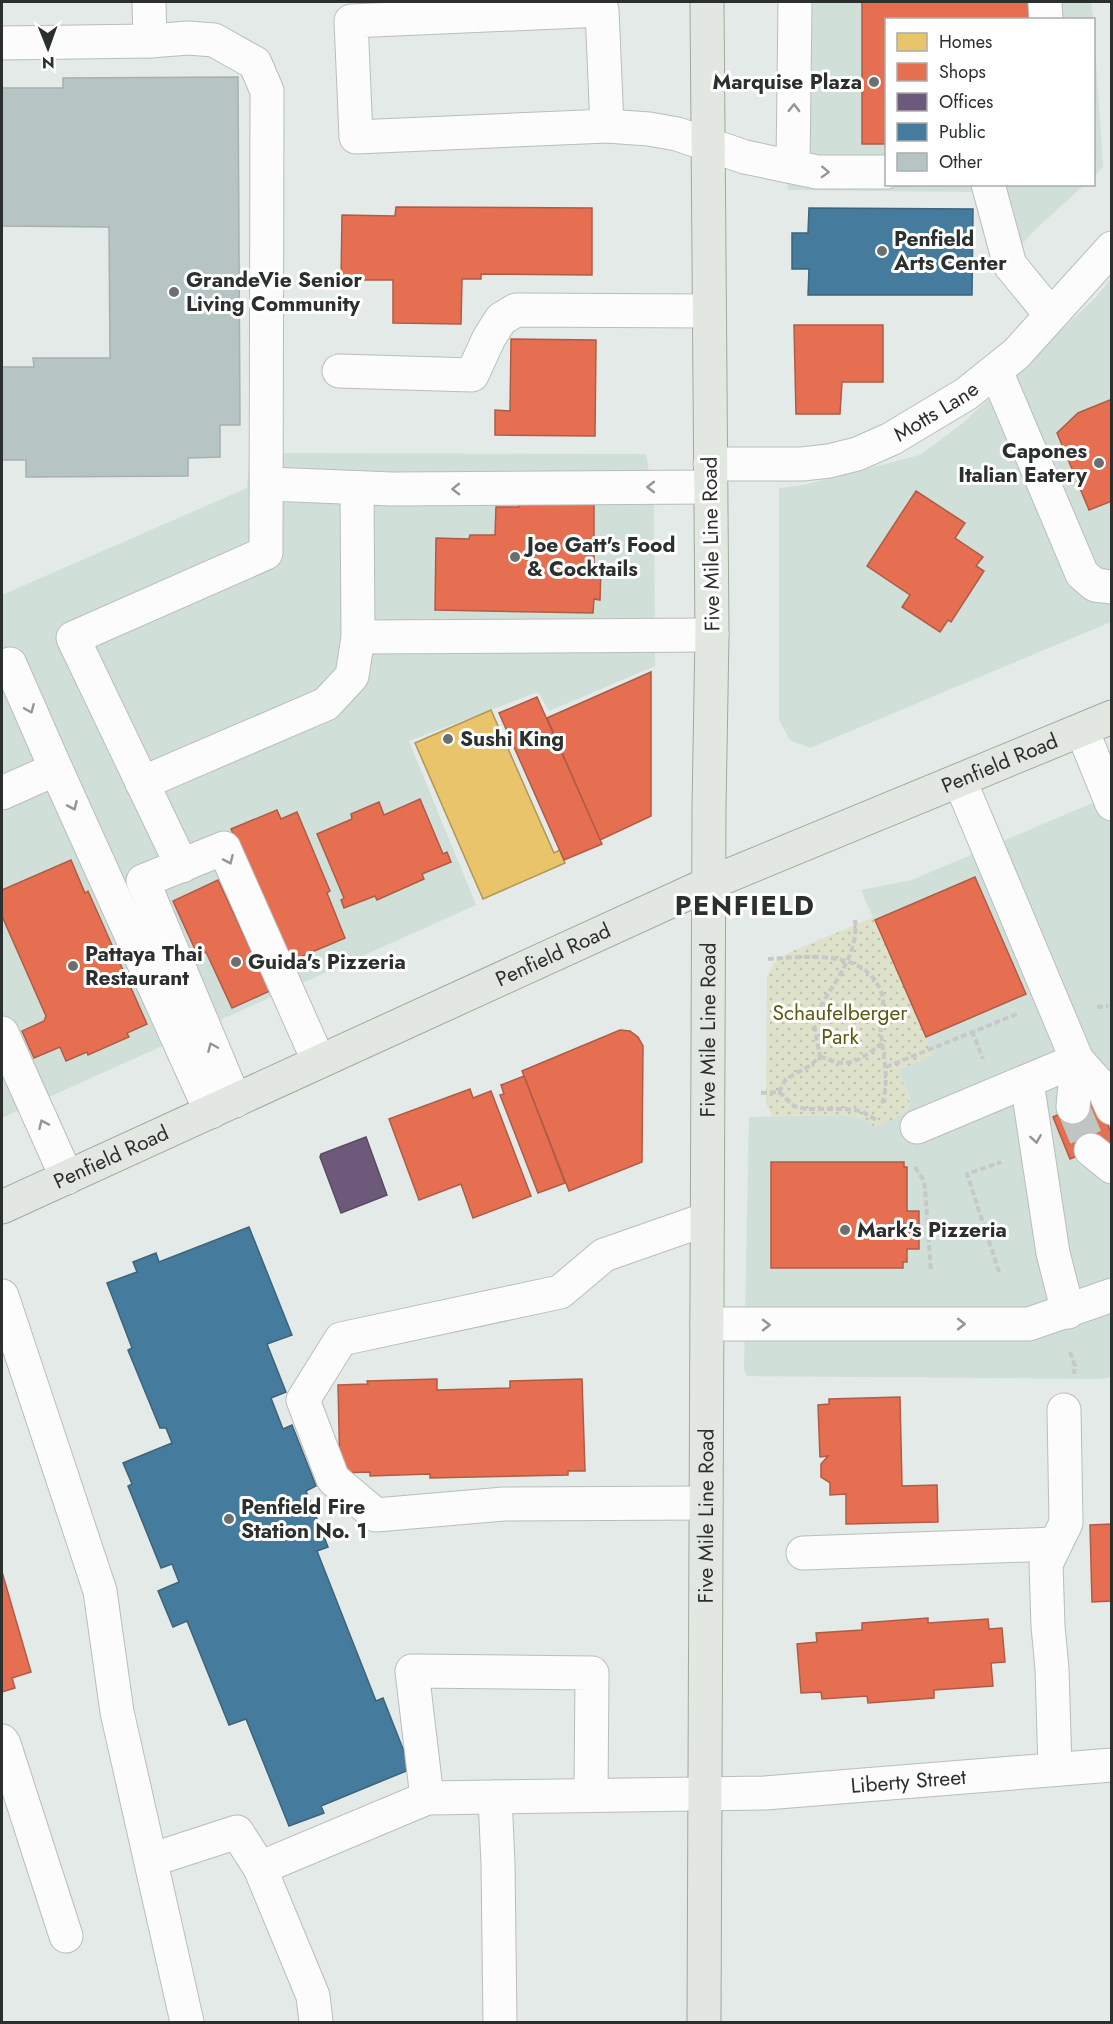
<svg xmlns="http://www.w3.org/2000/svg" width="1113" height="2024" font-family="Jost,sans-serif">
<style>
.built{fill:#d0dfd8}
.grass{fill:url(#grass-dots)}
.homes{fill:#e9c46a;stroke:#b09758;stroke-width:1.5}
.shops{fill:#e76f51;stroke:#af5c46;stroke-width:1.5}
.offices{fill:#6d597a;stroke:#594c63;stroke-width:1.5}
.public{fill:#457b9d;stroke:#3d647b;stroke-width:1.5}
.building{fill:#b6c5c4;stroke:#a9afae;stroke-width:1.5}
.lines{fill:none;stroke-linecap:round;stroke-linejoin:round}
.minor-tunnel{stroke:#bec5c2;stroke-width:33;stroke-dasharray:33 16;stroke-linecap:butt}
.minor-casing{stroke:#b9bebc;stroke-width:35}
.major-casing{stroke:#9faa9d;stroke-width:35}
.path{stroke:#c6c9c8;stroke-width:4;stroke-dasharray:6 3;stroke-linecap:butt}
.minor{stroke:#fbfcfb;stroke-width:33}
.major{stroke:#e2e8e1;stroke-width:33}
.oneway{stroke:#939694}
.poi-dot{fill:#6b706e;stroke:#fff;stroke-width:2}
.labels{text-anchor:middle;stroke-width:6;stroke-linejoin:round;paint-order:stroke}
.poi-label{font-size:21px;font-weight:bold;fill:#2b2f2d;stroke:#fff;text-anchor:start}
.street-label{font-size:21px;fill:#2b2f2d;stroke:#fff}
.park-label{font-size:21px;fill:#5b590f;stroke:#fff}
.district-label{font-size:27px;font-weight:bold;letter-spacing:1.5px;fill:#2b2f2d;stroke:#fff}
</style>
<defs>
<pattern id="grass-dots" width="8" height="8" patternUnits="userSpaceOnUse" patternTransform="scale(1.5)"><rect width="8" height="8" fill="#dee2ca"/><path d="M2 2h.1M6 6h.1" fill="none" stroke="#bfc2ae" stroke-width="1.8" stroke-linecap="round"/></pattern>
</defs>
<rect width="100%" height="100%" fill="#e3eae7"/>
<g class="built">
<polygon points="784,2 1091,2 1093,19 886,20 886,184 1084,185 1036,229 1003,264 974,192 788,190"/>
<polygon points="1094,33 1103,167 1094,176"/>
<polygon points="1111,279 1111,622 810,748 790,740 779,720 779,488 804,485 920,455 963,423 1096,297"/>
<polygon points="250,453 646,454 654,503 655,666 549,711 538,692 409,741 476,905 2,1118 2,595 247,488"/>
<polygon points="1111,795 1111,1377 1104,1379 747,1376 744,1370 749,1117 842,1115 860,1118 911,1101 898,1070 933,1055 861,890 912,880"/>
</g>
<path class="grass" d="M874,917L933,1055L898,1070C915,1113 919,1107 875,1127L860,1118L842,1115L772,1116L766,1103L767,976L774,963L788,953Z"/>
<polygon class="homes" points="491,710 554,853 560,850 565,863 483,899 415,743"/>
<g class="shops">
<polygon points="862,2 1030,2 1030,20 886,20 886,144 862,144"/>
<polygon points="396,207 592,208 592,275 481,274 481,279 462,279 461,324 393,323 393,280 341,280 342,215 395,216"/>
<polygon points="794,325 883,325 883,382 842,382 840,414 796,414"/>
<polygon points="511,339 596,340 595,436 495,435 495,410 510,411"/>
<polygon points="1112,399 1112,501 1089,510 1057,433 1078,413"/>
<polygon points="916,491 965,523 955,538 983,557 976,566 984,571 951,622 948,620 940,632 902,607 910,595 867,566"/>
<polygon points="519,501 594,502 594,568 601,568 600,600 594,599 593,613 435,610 436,538 469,539 470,535 495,535 496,507 519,507"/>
<polygon points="651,672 651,816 600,840 547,718"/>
<polygon points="537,697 602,844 564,860 499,713"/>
<polygon points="420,799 443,854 447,852 451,862 422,874 424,879 377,900 375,896 344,908 341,900 344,898 317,834 352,819 351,814 379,802 384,815"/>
<polygon points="277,810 281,819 297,812 330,891 327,893 345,938 286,963 231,829"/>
<polygon points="71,860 85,893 88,891 147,1024 127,1033 129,1037 88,1055 87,1052 66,1061 60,1047 34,1058 22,1031 44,1021 46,1016 2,916 2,890"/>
<polygon points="975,877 1026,994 926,1037 875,920"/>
<polygon points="218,880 270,991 232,1008 206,952 198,956 173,901"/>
<polygon points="620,1030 630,1031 638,1037 643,1046 642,1162 569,1191 522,1071"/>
<polygon points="524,1076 565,1183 538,1193 500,1095 504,1094 501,1085"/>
<polygon points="470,1089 473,1098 491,1091 531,1196 473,1218 461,1184 419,1200 389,1119"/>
<polygon points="1097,1098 1112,1135 1112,1142 1070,1159 1053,1117"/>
<polygon points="771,1162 904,1162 904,1167 907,1167 907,1211 919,1211 919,1249 907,1249 907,1262 903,1262 903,1268 771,1268"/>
<polygon points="437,1379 437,1390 510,1388 510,1381 582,1379 585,1471 568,1471 568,1475 430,1478 430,1474 370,1476 370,1472 340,1473 338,1385 368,1384 367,1381"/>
<polygon points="900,1397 902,1486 937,1485 938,1522 846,1524 846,1494 830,1495 830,1483 821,1477 821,1464 828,1456 820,1457 818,1405 829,1404 829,1399"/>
<polygon points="1112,1524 1112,1601 1092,1602 1090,1525"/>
<polygon points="2,1572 31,1672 12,1678 15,1688 2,1692"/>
<polygon points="928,1618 928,1623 988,1619 989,1629 1002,1628 1005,1662 991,1663 993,1686 934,1690 934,1698 868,1703 867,1696 822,1699 821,1692 801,1693 797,1644 817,1642 816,1633 862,1630 862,1623"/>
</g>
<polygon class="offices" points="366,1137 387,1195 341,1213 320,1157 321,1154"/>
<g class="public">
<polygon points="809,208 973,209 972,295 808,295 809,269 792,269 792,233 808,233"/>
<polygon points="249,1227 292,1335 267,1344 286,1392 271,1398 283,1429 292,1425 316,1486 306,1491 328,1547 317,1551 376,1701 383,1698 411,1769 321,1806 324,1813 289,1826 246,1719 229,1725 187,1621 173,1627 158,1591 179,1582 172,1564 161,1568 128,1486 132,1484 123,1463 172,1443 166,1428 160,1428 128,1350 132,1348 107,1283 137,1272 133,1262 156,1253 159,1262"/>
</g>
<polygon class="building" points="238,77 240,425 220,425 220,457 188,458 188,476 26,477 26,460 2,460 2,367 34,367 33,358 110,358 109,227 2,226 2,88 63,88 63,78"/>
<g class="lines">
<polyline class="minor-tunnel" points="1073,1107 1091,1150"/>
<g class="minor-casing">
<g id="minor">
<polyline points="149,2 150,41"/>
<polyline points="1045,2 1046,20"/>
<polyline points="2,43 150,41 188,38 214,40 255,63 267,91 266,553 73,638 182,866"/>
<polyline points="607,126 602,10 351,21 356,137 607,126 649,129 677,134 745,157 817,172 886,172"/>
<polyline points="793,166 795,2"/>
<polyline points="988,184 1010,265 1051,315"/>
<polyline points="339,371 472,375 489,338 501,319 516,310 708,311"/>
<polyline points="996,371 1082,574 1095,585 1112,587"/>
<path id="s1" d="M710,464H802L829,461L857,454L891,439L966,394L1016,354L1112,248"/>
<polyline points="268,484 392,489 710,487"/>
<polyline points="357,488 358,637 712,635"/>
<polyline points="2,668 10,664 56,769"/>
<polyline points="1082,730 1112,804"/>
<polyline points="960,781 1077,1060 1104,1090 1112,1108"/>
<polyline points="142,783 326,704 352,676 358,637"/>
<polyline points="2,793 56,769 211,1112"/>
<polyline points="2,1033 67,1178"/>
<polyline points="1027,1082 1053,1253 1068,1312"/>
<polyline points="235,1101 143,881 224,848 319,1062"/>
<polyline points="1073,1107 1077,1060"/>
<polyline points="917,1127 1077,1060"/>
<polyline points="1091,1150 1112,1167"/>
<polyline points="2,1296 100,1591 117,1712 187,2022"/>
<polyline points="707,1324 1029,1324 1112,1295"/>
<polyline points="706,1503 504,1504 376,1515 333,1479 303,1400 341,1339 560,1292 604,1255 707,1219"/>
<polyline points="803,1553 1055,1544"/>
<polyline points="2,1741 4,1744 66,1936"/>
<polyline points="1055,1769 1052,1669 1048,1626 1046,1564 1066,1523 1064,1410"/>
<polyline points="495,1797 498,1864 500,2022"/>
<polyline points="427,1798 412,1671 592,1673 591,1795"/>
<path id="s2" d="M151,1860L237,1832L260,1868L427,1798L765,1793L1112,1765"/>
<polyline points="260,1868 313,1996 316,2022"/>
</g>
</g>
<g class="major-casing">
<g id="major">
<path id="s3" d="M2,1207L708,884L1112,717"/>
<path id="s4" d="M704,2022L709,809L712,635L707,2"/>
</g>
</g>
<g class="path">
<path d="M768,959C807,957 870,947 883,998C884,1004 881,1010 880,1016C879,1022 881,1028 881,1034C884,1059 890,1083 881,1107"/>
<polyline points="1097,1007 1108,1006"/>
<polyline points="972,1031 983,1059"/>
<path d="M820,1056C847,1070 860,1061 882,1043"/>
<polyline points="886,1067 1017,1014"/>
<path d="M779,1092L786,1079L811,1065L820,1056L813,1020C828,989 860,956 855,920"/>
<polyline points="761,1093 779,1092 794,1106 806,1109 845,1109 861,1111 878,1121"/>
<polyline points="915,1167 924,1181 925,1188 931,1272"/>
<polyline points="999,1272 967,1174 1001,1162"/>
<polyline points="1070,1352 1075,1366 1074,1374"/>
</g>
<use href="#minor" class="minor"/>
<use href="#major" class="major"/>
</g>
<defs><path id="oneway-chevron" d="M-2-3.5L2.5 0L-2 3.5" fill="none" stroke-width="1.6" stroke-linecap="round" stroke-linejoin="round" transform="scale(1.5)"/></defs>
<g class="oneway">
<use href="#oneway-chevron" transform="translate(794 108) rotate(-89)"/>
<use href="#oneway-chevron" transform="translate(825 172) rotate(2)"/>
<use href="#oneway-chevron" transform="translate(651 487) rotate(180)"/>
<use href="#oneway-chevron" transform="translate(456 489) rotate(179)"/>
<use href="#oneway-chevron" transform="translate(30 709) rotate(67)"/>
<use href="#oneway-chevron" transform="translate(73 806) rotate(66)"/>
<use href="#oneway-chevron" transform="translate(229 860) rotate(66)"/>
<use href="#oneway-chevron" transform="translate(212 1047) rotate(-113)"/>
<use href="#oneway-chevron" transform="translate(43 1124) rotate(-114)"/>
<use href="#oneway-chevron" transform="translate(1036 1139) rotate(81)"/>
<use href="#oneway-chevron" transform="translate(961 1324)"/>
<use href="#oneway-chevron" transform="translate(766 1325)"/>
</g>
<g class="poi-dot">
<circle cx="874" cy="82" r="6"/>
<circle cx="882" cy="251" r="6"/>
<circle cx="174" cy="292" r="6"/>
<circle cx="1099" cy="463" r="6"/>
<circle cx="515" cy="557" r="6"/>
<circle cx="448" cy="739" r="6"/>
<circle cx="236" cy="962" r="6"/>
<circle cx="73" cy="966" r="6"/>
<circle cx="845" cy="1230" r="6"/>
<circle cx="229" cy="1519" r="6"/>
</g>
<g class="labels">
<g class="poi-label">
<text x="862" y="89" text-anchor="end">Marquise Plaza</text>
<text x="894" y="246">Penfield<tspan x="894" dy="24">Arts Center</tspan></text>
<text x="186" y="287">GrandeVie Senior<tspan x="186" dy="24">Living Community</tspan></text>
<text x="1087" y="458" text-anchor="end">Capones<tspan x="1087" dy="24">Italian Eatery</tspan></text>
<text x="527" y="552">Joe Gatt's Food<tspan x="527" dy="24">&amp; Cocktails</tspan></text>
<text x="460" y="746">Sushi King</text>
<text x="85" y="961">Pattaya Thai<tspan x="85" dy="24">Restaurant</tspan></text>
<text x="248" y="969">Guida's Pizzeria</text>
<text x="857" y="1237">Mark's Pizzeria</text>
<text x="241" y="1514">Penfield Fire<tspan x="241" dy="24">Station No. 1</tspan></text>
</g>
<g class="street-label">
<text dy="7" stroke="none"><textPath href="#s1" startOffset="238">Motts Lane</textPath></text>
<text transform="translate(711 544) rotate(-91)" y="7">Five Mile Line Road</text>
<text dy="7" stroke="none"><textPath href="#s3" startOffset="1092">Penfield Road</textPath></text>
<text dy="7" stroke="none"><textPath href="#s3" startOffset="606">Penfield Road</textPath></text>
<text dy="7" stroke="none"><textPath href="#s4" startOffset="992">Five Mile Line Road</textPath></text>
<text dy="7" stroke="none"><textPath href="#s3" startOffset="120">Penfield Road</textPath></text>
<text dy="7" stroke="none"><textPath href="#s4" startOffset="506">Five Mile Line Road</textPath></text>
<text dy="7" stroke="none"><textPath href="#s2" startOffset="796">Liberty Street</textPath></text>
</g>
<g class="park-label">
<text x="840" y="1020">Schaufelberger<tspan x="840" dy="24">Park</tspan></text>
</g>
<g class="district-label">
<text x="745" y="915">PENFIELD</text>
</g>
</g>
<rect width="1113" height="2024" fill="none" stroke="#2b2f2d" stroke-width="6"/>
<rect x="885" y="18" width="210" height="168" fill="#ffffff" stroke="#aaacab" stroke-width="1.5"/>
<rect x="897" y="33" width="30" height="18" fill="#e9c46a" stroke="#aaacab" stroke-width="1.5"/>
<text x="939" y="48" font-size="18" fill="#2b2f2d">Homes</text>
<rect x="897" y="63" width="30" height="18" fill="#e76f51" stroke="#aaacab" stroke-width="1.5"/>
<text x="939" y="78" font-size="18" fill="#2b2f2d">Shops</text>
<rect x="897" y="93" width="30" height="18" fill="#6d597a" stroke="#aaacab" stroke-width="1.5"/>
<text x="939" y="108" font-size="18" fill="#2b2f2d">Offices</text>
<rect x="897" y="123" width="30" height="18" fill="#457b9d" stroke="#aaacab" stroke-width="1.5"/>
<text x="939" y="138" font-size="18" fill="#2b2f2d">Public</text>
<rect x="897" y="153" width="30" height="18" fill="#b6c5c4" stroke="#aaacab" stroke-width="1.5"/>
<text x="939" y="168" font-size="18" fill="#2b2f2d">Other</text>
<g transform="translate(48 48) rotate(179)" stroke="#ffffff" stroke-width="4.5" paint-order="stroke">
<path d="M0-4.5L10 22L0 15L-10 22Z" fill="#2b2f2d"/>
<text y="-9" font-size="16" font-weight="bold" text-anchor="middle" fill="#2b2f2d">N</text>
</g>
</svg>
